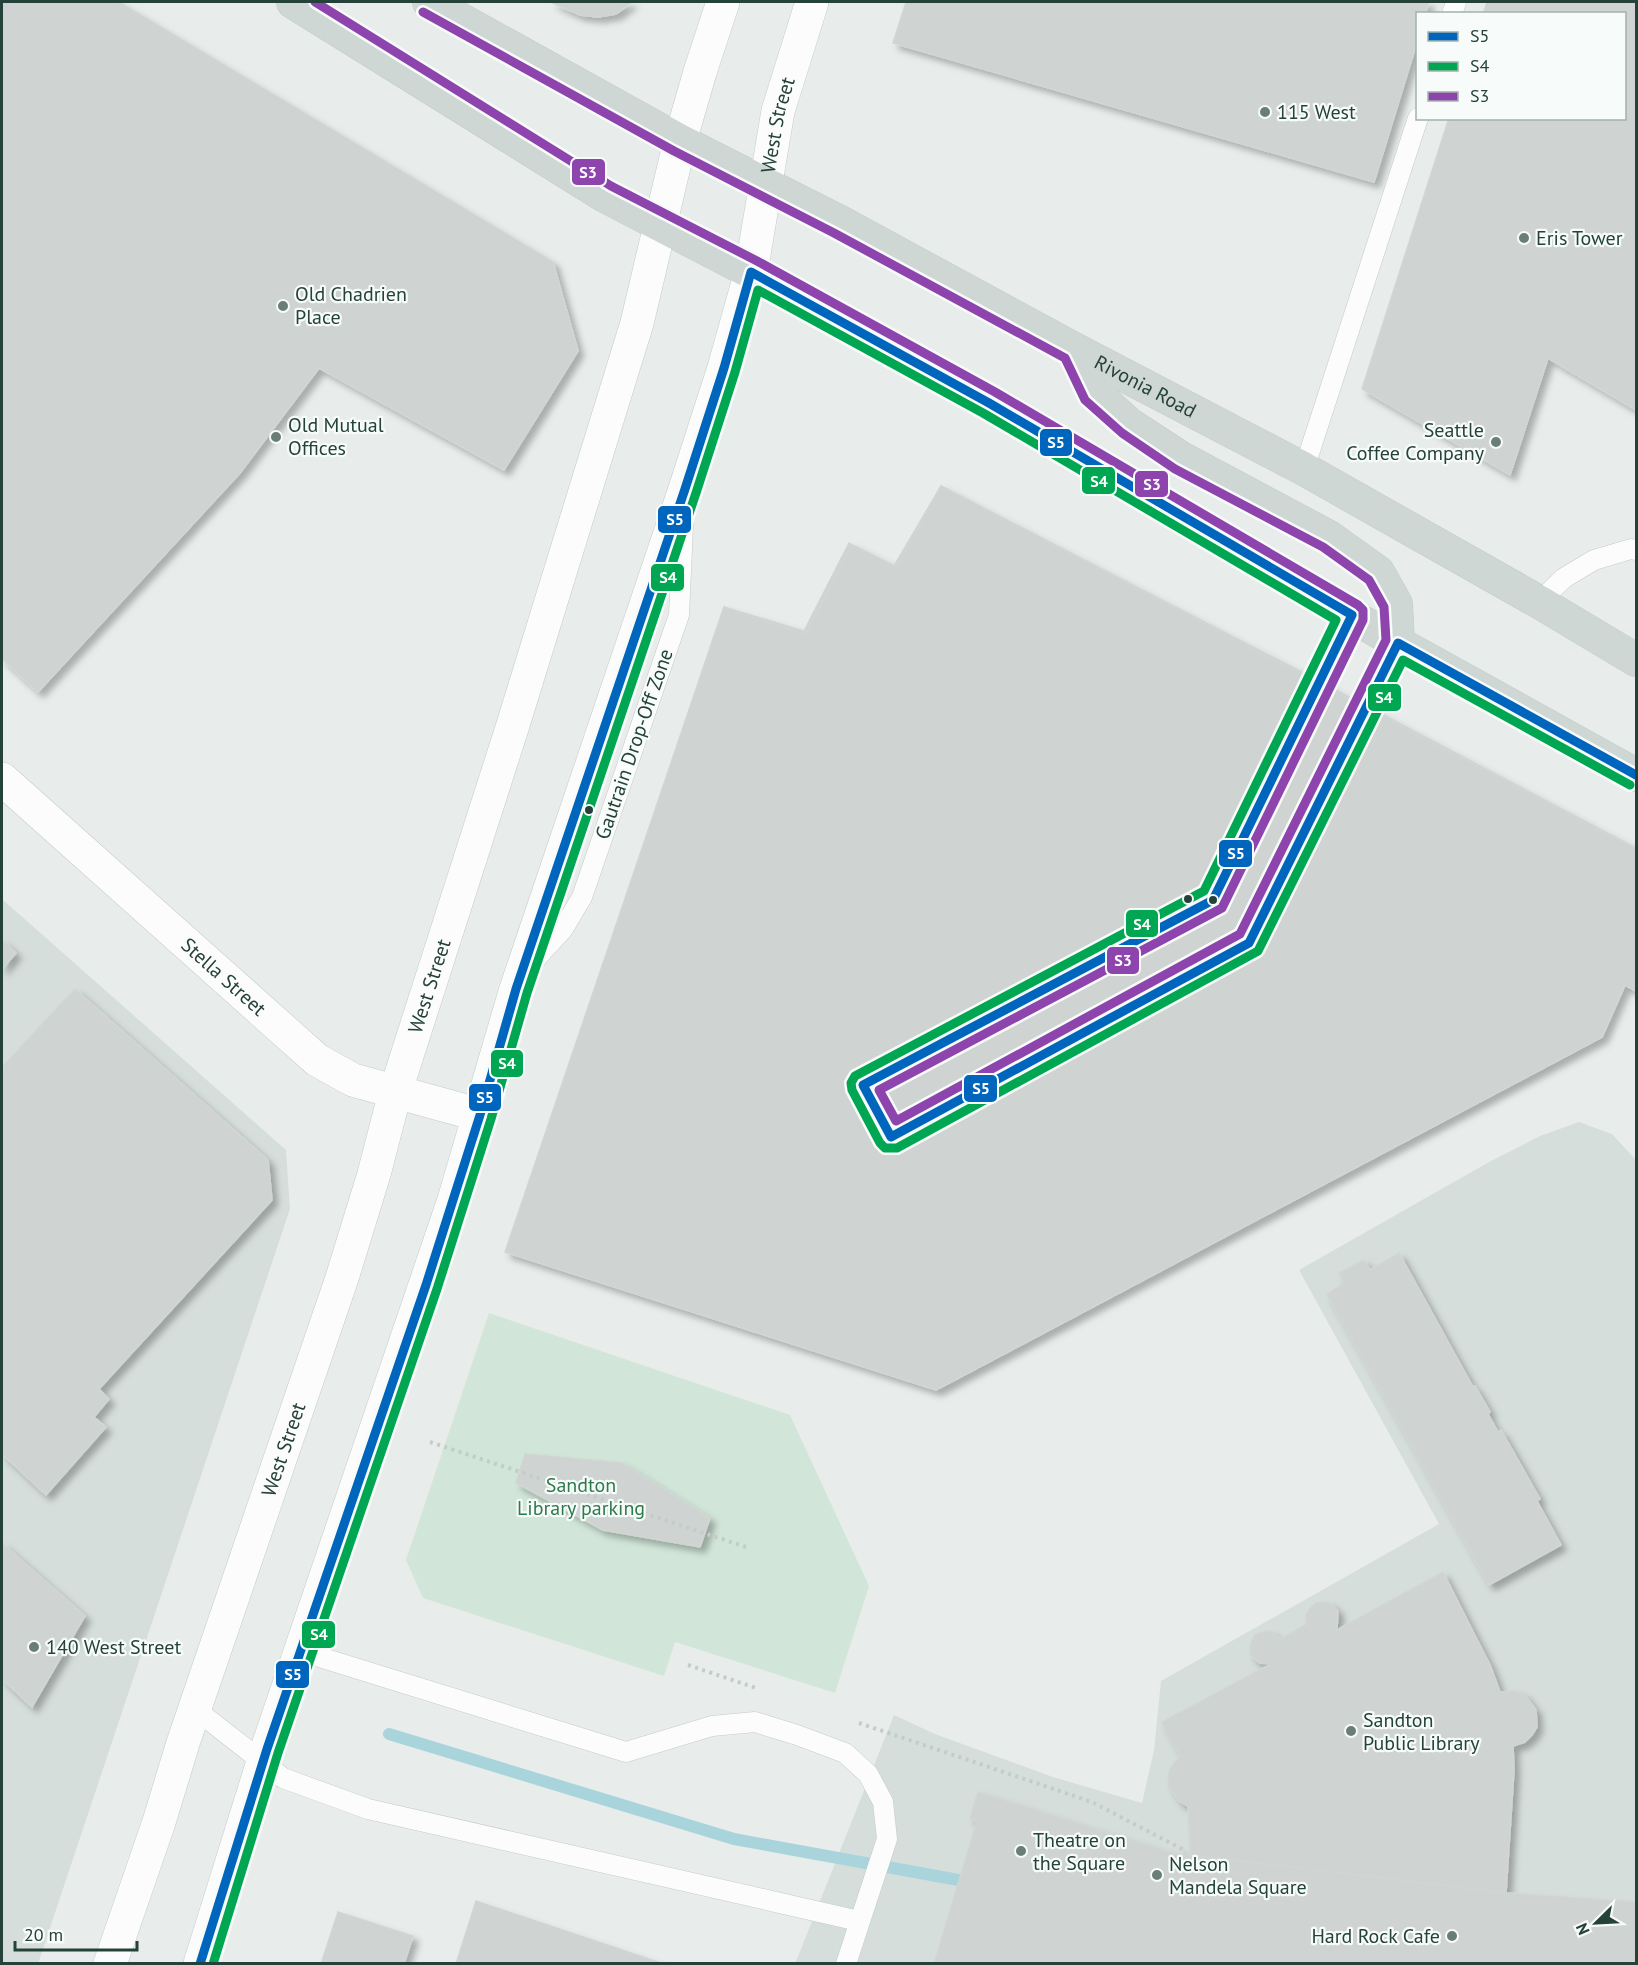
<svg xmlns="http://www.w3.org/2000/svg" width="1638" height="1965" font-family="'PT Sans',sans-serif">
<style>
.built{fill:#d6dedb}
.green{fill:#d1e6d8}
.lines{fill:none;stroke-linecap:round;stroke-linejoin:round}
.stream{stroke:#a9d4db;stroke-width:12}
.building{fill:#cfd4d2;stroke:#d1d6d4;stroke-width:1.5;filter:url(#shadow)}
.lane-casing{stroke:#c5cac8;stroke-width:21}
.street-casing{stroke:#c5cac8;stroke-width:34}
.secondary-casing{stroke:#c3cbc8;stroke-width:34}
.primary-casing{stroke:#c3ccc9;stroke-width:34}
.path{stroke:#c3ccca;stroke-width:4;stroke-dasharray:3 4.5;stroke-linecap:butt}
.lane{stroke:#fcfcfc;stroke-width:20}
.street{stroke:#fcfcfc;stroke-width:33}
.secondary{stroke:#fcfcfc;stroke-width:33}
.primary{stroke:#cfd7d5;stroke-width:33}
.bus-1-casing{stroke:#f7fbf9;stroke-width:14}
.bus-2-casing{stroke:#f7fbf9;stroke-width:14}
.bus-3-casing{stroke:#f7fbf9;stroke-width:14}
.bus-1{stroke:#0065bd;stroke-width:9}
.bus-2{stroke:#00a651;stroke-width:9}
.bus-3{stroke:#8e44ad;stroke-width:9}
.poi-dot{fill:#697e78;stroke:#f7fbf9;stroke-width:2}
.bus-dot{fill:#24423a;stroke:#f7fbf9;stroke-width:2}
.labels{text-anchor:middle;stroke-width:4.5;stroke-linejoin:round;paint-order:stroke}
.poi-label{font-size:20px;fill:#24423a;stroke:#f7fbf9;text-anchor:start}
.street-label{font-size:20px;fill:#24423a;stroke:#f7fbf9}
.park-label{font-size:20px;fill:#2d7a4b;stroke:#f7fbf9}
.line-badge{stroke:#f7fbf9;stroke-width:2}
.badge-label{font-size:16px;text-anchor:middle;font-weight:bold;fill:#fff}
</style>
<defs>
<filter id="shadow"><feDropShadow dx="5.5" dy="5.5" stdDeviation="3" flood-color="#0004"/></filter>
</defs>
<rect width="100%" height="100%" fill="#e8edeb"/>
<g class="built">
<polygon points="2,899 286,1150 290,1209 38,1964 2,1963"/>
<polygon points="1579,1122 1612,1134 1636,1160 1636,1963 795,1964 894,1715 935,1734 1053,1777 1142,1803 1154,1750 1161,1681 1439,1524 1299,1270 1489,1162 1540,1136"/>
</g>
<polygon class="green" points="489,1313 790,1415 869,1586 835,1693 675,1642 664,1676 423,1598 406,1560"/>
<g class="lines">
<polyline class="stream" points="389,1734 734,1839 975,1883"/>
</g>
<g class="building">
<polygon points="2,2 119,2 553,262 578,351 504,470 319,368 240,473 38,692 2,659"/>
<polygon points="551,2 632,2 616,14 598,17 580,15"/>
<polygon points="906,2 1429,2 1425,14 1418,14 1418,39 1374,182 893,43"/>
<polygon points="1487,2 1636,2 1636,410 1548,358 1510,475 1362,389 1449,118 1624,118 1624,14 1483,14"/>
<polygon points="941,486 1319,681 1636,848 1636,991 1625,985 1602,1037 936,1390 506,1252 724,607 804,631 849,543 894,566"/>
<polygon points="941,486 1636,849 1636,991 1625,985 1602,1037 936,1390 505,1252 724,607 805,635 852,545 897,567"/>
<polygon points="2,940 16,953 2,969"/>
<polygon points="75,989 268,1160 272,1200 99,1389 109,1399 94,1417 106,1427 46,1495 2,1454 2,1067"/>
<polygon points="1399,1253 1473,1387 1475,1386 1490,1412 1488,1414 1498,1432 1501,1430 1540,1499 1537,1501 1561,1545 1489,1585 1327,1294 1345,1283 1339,1273 1364,1260 1370,1270"/>
<polygon points="525,1454 622,1463 710,1518 700,1547 603,1530 516,1483"/>
<polygon points="2,1543 85,1616 32,1707 2,1679"/>
<polygon points="1443,1572 1491,1667 1500,1692 1516,1691 1525,1695 1536,1710 1537,1727 1532,1735 1525,1742 1513,1746 1514,1770 1506,1893 1191,1855 1188,1806 1179,1801 1169,1786 1168,1776 1171,1767 1180,1756 1162,1722 1271,1664 1259,1663 1251,1655 1250,1645 1255,1635 1259,1633 1270,1631 1281,1639 1307,1624 1306,1615 1311,1607 1316,1603 1326,1602 1331,1604 1338,1611 1337,1630"/>
<polygon points="978,1792 1182,1856 1184,1850 1191,1855 1506,1893 1636,1902 1636,1964 934,1964 977,1821 970,1819"/>
<polygon points="476,1901 664,1964 456,1964"/>
<polygon points="338,1912 413,1936 404,1964 321,1964"/>
</g>
<g class="lines">
<g class="lane-casing">
<g id="lane">
<polyline points="1452,14 1456,2"/>
<polyline points="1304,469 1418,118"/>
<polyline points="1539,602 1564,578 1594,560 1631,549 1636,550"/>
<polyline points="530,965 563,929 582,897 679,615 683,525"/>
<polyline points="300,1651 626,1752 712,1726 755,1722 797,1735 845,1753 868,1774 883,1802 887,1839 846,1964"/>
<polyline points="195,1709 283,1778 368,1809 859,1921"/>
</g>
</g>
<g class="street-casing">
<g id="street">
<path id="s1" d="M2,779L317,1060L353,1080L480,1115"/>
</g>
</g>
<g class="secondary-casing">
<g id="secondary">
<path id="s2" d="M110,1964L159,1822L183,1743L342,1278L374,1174L395,1093L512,728L637,323L680,141L700,72L723,2"/>
<path id="s3" d="M200,1964L267,1749L454,1200L516,989L685,489L724,368L751,272L778,111L812,2"/>
</g>
</g>
<g class="primary-casing">
<g id="primary">
<polyline points="293,2 605,196 751,272 989,403 1398,643 1636,775"/>
<path id="s4" d="M429,2L680,141L840,222L1074,349L1304,469L1539,602L1636,660"/>
<polyline points="1074,349 1095,393 1129,424 1181,458 1329,537 1378,572 1396,604 1398,643"/>
</g>
</g>
<g class="path">
<polyline points="430,1442 746,1547"/>
<polyline points="688,1665 759,1689"/>
<polyline points="859,1723 1092,1802 1184,1850"/>
</g>
<use href="#lane" class="lane"/>
<use href="#street" class="street"/>
<use href="#secondary" class="secondary"/>
<use href="#primary" class="primary"/>
<g class="bus-1-casing">
<polyline id="bus-1" points="200,1964 267,1749 426,1285 480,1115 516,989 685,489 724,368 751,272 989,403 1352,615 1213,900 863,1085 891,1137 1249,943 1398,643 1636,775"/>
</g>
<g class="bus-2-casing">
<polyline id="bus-2" points="213,1964 278,1753 437,1289 491,1119 527,993 696,493 735,372 758,290 983,413 1336,620 1204,891 855,1076 851,1083 852,1090 880,1143 885,1148 897,1148 1258,951 1403,660 1630,785"/>
</g>
<g class="bus-3-casing">
<polyline id="bus-3" points="315,2 611,186 757,261 995,392 1358,605 1363,610 1363,620 1222,908 879,1090 896,1121 1240,934 1386,640 1384,607 1369,580 1323,547 1175,469 1122,433 1085,400 1065,358 834,233 674,151 423,12"/>
</g>
<use href="#bus-1" class="bus-1"/>
<use href="#bus-2" class="bus-2"/>
<use href="#bus-3" class="bus-3"/>
</g>
<g class="poi-dot">
<circle cx="1265" cy="112" r="6"/>
<circle cx="1524" cy="238" r="6"/>
<circle cx="283" cy="306" r="6"/>
<circle cx="276" cy="437" r="6"/>
<circle cx="1496" cy="442" r="6"/>
<circle cx="34" cy="1647" r="6"/>
<circle cx="1351" cy="1731" r="6"/>
<circle cx="1021" cy="1851" r="6"/>
<circle cx="1157" cy="1875" r="6"/>
<circle cx="1452" cy="1936" r="6"/>
</g>
<g class="bus-dot">
<circle cx="589" cy="810" r="5"/>
<circle cx="1188" cy="899" r="5"/>
<circle cx="1213" cy="900" r="5"/>
</g>
<g class="labels">
<g class="poi-label">
<text x="1277" y="119">115 West</text>
<text x="1536" y="245">Eris Tower</text>
<text x="295" y="301">Old Chadrien<tspan x="295" dy="23">Place</tspan></text>
<text x="288" y="432">Old Mutual<tspan x="288" dy="23">Offices</tspan></text>
<text x="1484" y="437" text-anchor="end">Seattle<tspan x="1484" dy="23">Coffee Company</tspan></text>
<text x="46" y="1654">140 West Street</text>
<text x="1363" y="1727">Sandton<tspan x="1363" dy="23">Public Library</tspan></text>
<text x="1033" y="1847">Theatre on<tspan x="1033" dy="23">the Square</tspan></text>
<text x="1169" y="1871">Nelson<tspan x="1169" dy="23">Mandela Square</tspan></text>
<text x="1440" y="1943" text-anchor="end">Hard Rock Cafe</text>
</g>
<g class="street-label">
<text dy="7" stroke="none"><textPath href="#s3" startOffset="1929">West Street</textPath></text>
<text dy="7" stroke="none"><textPath href="#s4" startOffset="813">Rivonia Road</textPath></text>
<text transform="translate(634 744) rotate(-71)" y="7">Gautrain Drop-Off Zone</text>
<text dy="7" stroke="none"><textPath href="#s1" startOffset="297">Stella Street</textPath></text>
<text dy="7" stroke="none"><textPath href="#s2" startOffset="1029">West Street</textPath></text>
<text dy="7" stroke="none"><textPath href="#s2" startOffset="543">West Street</textPath></text>
</g>
<g class="park-label">
<text x="581" y="1492">Sandton<tspan x="581" dy="23">Library parking</tspan></text>
</g>
</g>
<g class="line-badge">
<rect x="571" y="158" width="35" height="28" rx="6" fill="#8e44ad"/>
<rect x="1039" y="428" width="34" height="29" rx="6" fill="#0065bd"/>
<rect x="1081" y="466" width="35" height="29" rx="6" fill="#00a651"/>
<rect x="1134" y="470" width="35" height="28" rx="6" fill="#8e44ad"/>
<rect x="657" y="505" width="35" height="29" rx="6" fill="#0065bd"/>
<rect x="650" y="563" width="35" height="29" rx="6" fill="#00a651"/>
<rect x="1367" y="683" width="35" height="29" rx="6" fill="#00a651"/>
<rect x="1218" y="839" width="35" height="29" rx="6" fill="#0065bd"/>
<rect x="1125" y="909" width="34" height="29" rx="6" fill="#00a651"/>
<rect x="1106" y="946" width="34" height="29" rx="6" fill="#8e44ad"/>
<rect x="490" y="1049" width="34" height="29" rx="6" fill="#00a651"/>
<rect x="963" y="1074" width="35" height="29" rx="6" fill="#0065bd"/>
<rect x="468" y="1083" width="34" height="29" rx="6" fill="#0065bd"/>
<rect x="301" y="1620" width="35" height="29" rx="6" fill="#00a651"/>
<rect x="275" y="1660" width="35" height="29" rx="6" fill="#0065bd"/>
</g>
<g class="badge-label">
<text x="588" y="178">S3</text>
<text x="1056" y="448">S5</text>
<text x="1099" y="487">S4</text>
<text x="1152" y="490">S3</text>
<text x="675" y="525">S5</text>
<text x="668" y="583">S4</text>
<text x="1384" y="703">S4</text>
<text x="1236" y="859">S5</text>
<text x="1142" y="930">S4</text>
<text x="1123" y="966">S3</text>
<text x="507" y="1069">S4</text>
<text x="981" y="1094">S5</text>
<text x="485" y="1103">S5</text>
<text x="319" y="1640">S4</text>
<text x="293" y="1680">S5</text>
</g>
<rect width="1638" height="1965" fill="none" stroke="#24423a" stroke-width="6"/>
<rect x="1416" y="12" width="210" height="108" fill="#f7fbf9" stroke="#a3b1ad" stroke-width="1.5"/>
<rect x="1428" y="32" width="30" height="9" fill="#0065bd" stroke="#a3b1ad" stroke-width="1.5"/>
<text x="1470" y="42" font-size="18" fill="#24423a">S5</text>
<rect x="1428" y="62" width="30" height="9" fill="#00a651" stroke="#a3b1ad" stroke-width="1.5"/>
<text x="1470" y="72" font-size="18" fill="#24423a">S4</text>
<rect x="1428" y="92" width="30" height="9" fill="#8e44ad" stroke="#a3b1ad" stroke-width="1.5"/>
<text x="1470" y="102" font-size="18" fill="#24423a">S3</text>
<g transform="translate(1596 1923) rotate(246)" stroke="#f7fbf9" stroke-width="4.5" paint-order="stroke">
<path d="M0-4.5L10 22L0 15L-10 22Z" fill="#24423a"/>
<text y="-9" font-size="16" font-weight="bold" text-anchor="middle" fill="#24423a">N</text>
</g>
<path d="M15 1941v9h122v-9" fill="none" stroke="#24423a" stroke-width="3"/>
<text x="24" y="1941" font-size="18" fill="#24423a" stroke="#f7fbf9" stroke-width="4.5" paint-order="stroke">20 m</text>
</svg>
